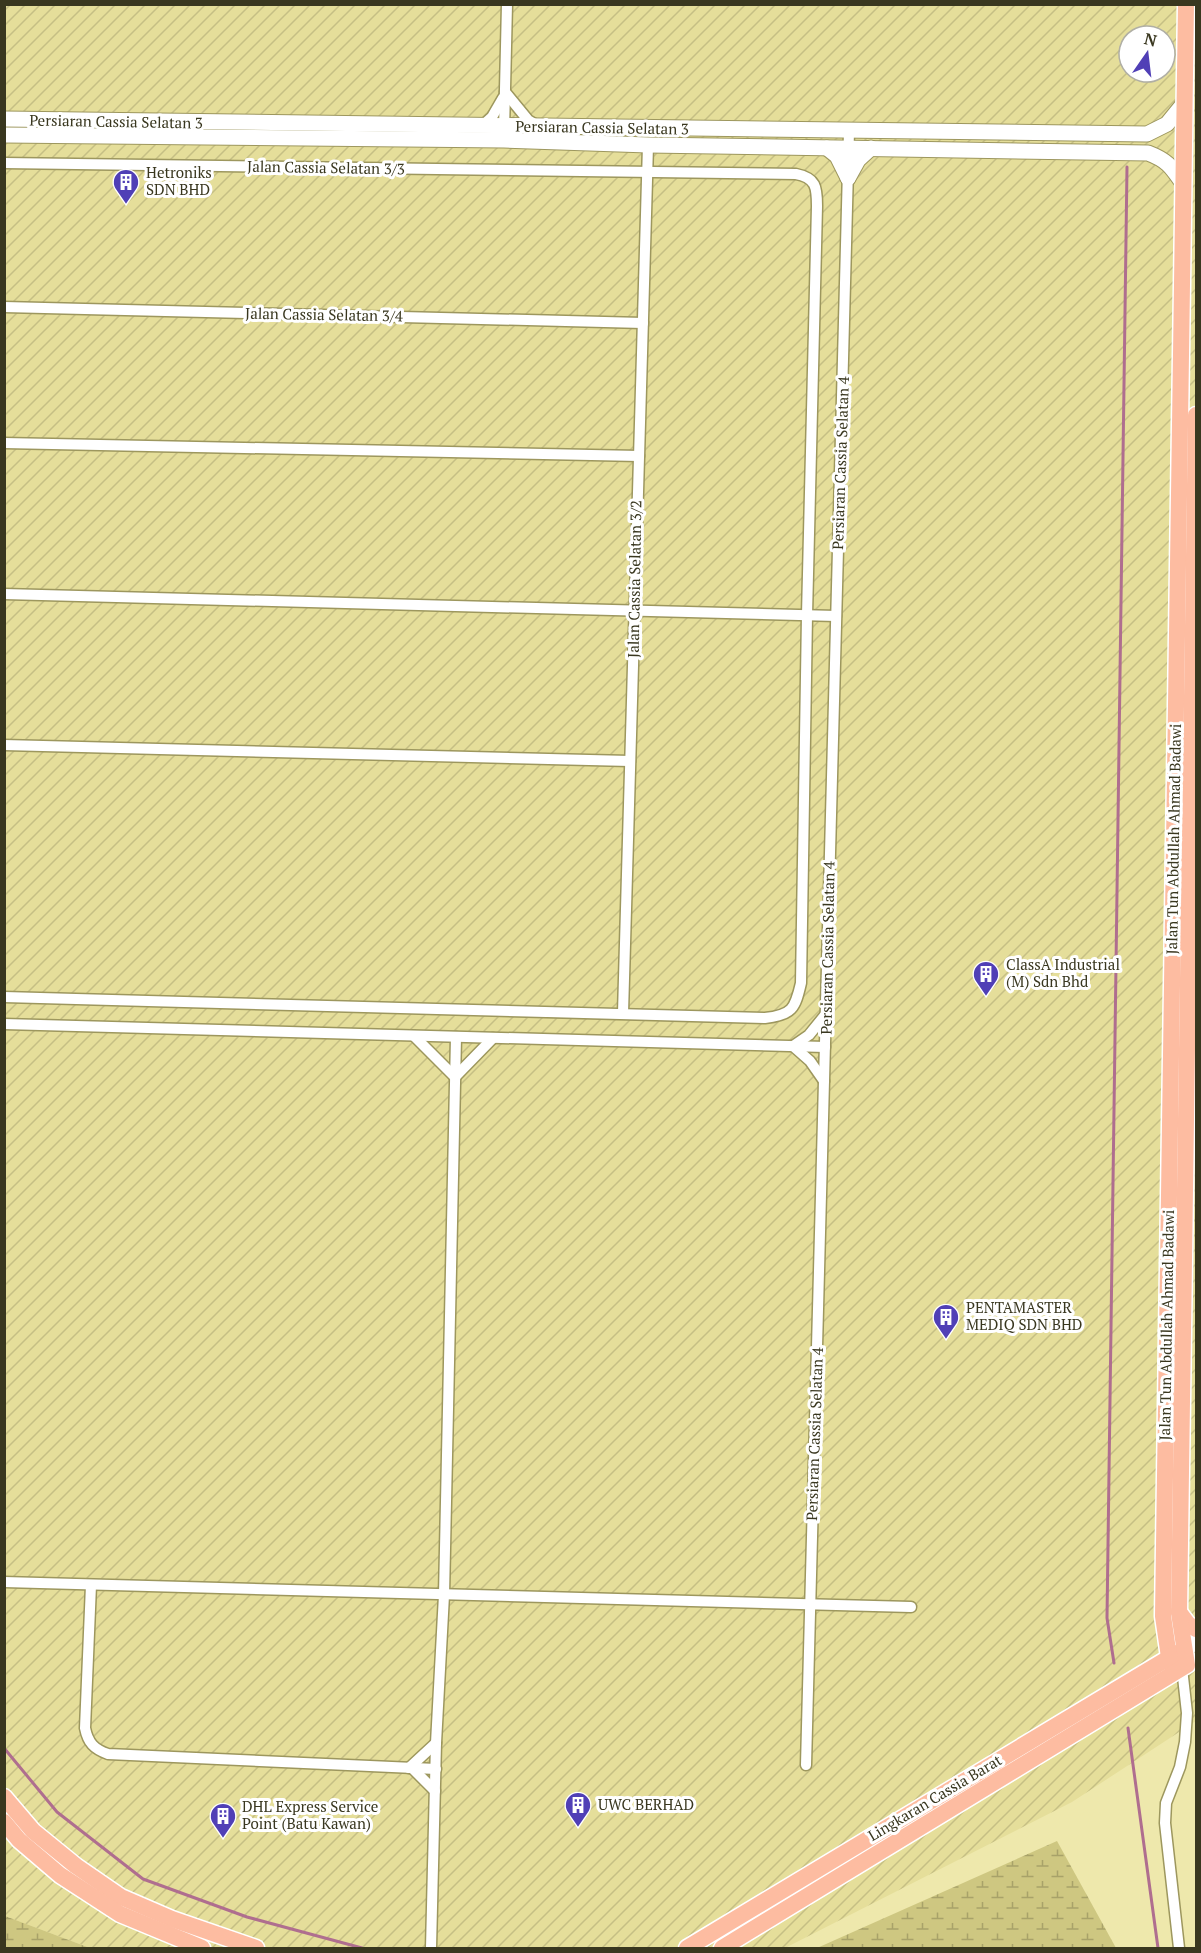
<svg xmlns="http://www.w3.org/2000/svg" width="1201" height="1953" font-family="'PT Serif',serif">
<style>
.industrial{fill:url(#industrial-furrows);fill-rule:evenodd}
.wetland{fill:url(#wetland-marsh)}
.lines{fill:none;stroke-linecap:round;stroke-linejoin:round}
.stream{stroke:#af6e8f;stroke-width:3}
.street-casing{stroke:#9d975e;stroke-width:13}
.secondary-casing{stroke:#9d975e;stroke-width:17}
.primary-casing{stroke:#fff;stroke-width:19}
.street{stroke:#fff;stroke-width:10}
.secondary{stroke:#fff;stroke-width:15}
.primary{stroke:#fdbca1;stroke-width:16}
.labels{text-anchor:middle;stroke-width:6;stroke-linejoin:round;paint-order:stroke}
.street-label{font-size:15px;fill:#39371f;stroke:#fff}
.poi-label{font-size:15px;fill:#39371f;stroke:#fff;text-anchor:start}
</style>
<defs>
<pattern id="industrial-furrows" width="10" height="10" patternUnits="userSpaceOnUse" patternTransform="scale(1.5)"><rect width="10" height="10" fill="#e5de9a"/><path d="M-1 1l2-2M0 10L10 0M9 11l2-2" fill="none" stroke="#c5bf84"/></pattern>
<pattern id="wetland-marsh" width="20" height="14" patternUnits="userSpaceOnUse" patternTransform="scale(1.5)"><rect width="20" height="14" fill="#cec781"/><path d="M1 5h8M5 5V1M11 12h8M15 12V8" fill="none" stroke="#a8a269"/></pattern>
</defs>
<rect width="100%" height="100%" fill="#eee8ac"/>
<path class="industrial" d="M4,5H1196V1721L1072,1802L785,1948H90L5,1916ZM1129,36H1165V72H1129Z"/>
<g class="wetland">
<polygon points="1057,1841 1116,1948 817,1948"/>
<polygon points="4,1916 5,1916 90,1948 5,1948"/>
</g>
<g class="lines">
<g class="stream">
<path d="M1114,1663L1107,1618C1112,1134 1122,651 1127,167"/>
<polyline points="1128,1728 1158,1948"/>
<polyline points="4,1748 57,1812 143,1879 247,1917 362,1948"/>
</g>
<g class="street-casing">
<g id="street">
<polyline points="505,92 528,120 538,126"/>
<polyline points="482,126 492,117 503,98"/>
<polyline points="504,131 507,4"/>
<path d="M4,163L796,174C816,178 817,187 817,206L807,615L801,983C795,1009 792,1015 765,1018L4,997"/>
<polyline points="4,307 643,323"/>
<polyline points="4,443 639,456"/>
<polyline points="4,594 836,616"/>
<polyline points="4,745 630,761"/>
<polyline points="623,1013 648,145"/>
<polyline points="4,1024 825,1047"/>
<polyline points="414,1036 455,1077 493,1038"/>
<polyline points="824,1081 810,1061 793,1046 809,1035 826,1014"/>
<polyline points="4,1582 911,1607"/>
<path d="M91,1585L85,1728C88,1743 94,1749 108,1754L436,1769"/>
<polyline points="806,1765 849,131"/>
<polyline points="409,1768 436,1743"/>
<polyline points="412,1768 435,1791"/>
<polyline points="431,1948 436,1743 444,1595 456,1037"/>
<polyline points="1179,1948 1165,1823 1166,1803 1180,1767 1185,1742 1187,1713 1182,1668"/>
</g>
</g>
<g class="secondary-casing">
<g id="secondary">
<polyline points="4,119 1147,134 1167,124 1185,102"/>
<path d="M4,135L504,140L648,145L1148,153C1169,161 1172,168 1184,185"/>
<polyline points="827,148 837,156 848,178"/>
<polyline points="848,178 858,160 871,148"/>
<polyline points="1183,1650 1196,1642"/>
</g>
</g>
<g class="primary-casing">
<g id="primary">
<polyline points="1179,1612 1188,1624 1196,1629"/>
<polyline points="1174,1672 1169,1657 1163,1616 1186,4"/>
<polyline points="4,1797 33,1831 76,1866 121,1897 172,1919 256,1948"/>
<polyline points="4,1822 19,1840 60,1875 120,1914 202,1948"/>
<polyline points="687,1948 1177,1653"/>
<polyline points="722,1948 1187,1665 1179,1613 1196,415"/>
</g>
</g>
<use href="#street" class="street"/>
<use href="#secondary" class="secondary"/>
<use href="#primary" class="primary"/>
</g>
<defs>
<g id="building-pin" transform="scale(1.35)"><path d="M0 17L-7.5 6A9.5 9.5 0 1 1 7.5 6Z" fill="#503fb6" stroke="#fff"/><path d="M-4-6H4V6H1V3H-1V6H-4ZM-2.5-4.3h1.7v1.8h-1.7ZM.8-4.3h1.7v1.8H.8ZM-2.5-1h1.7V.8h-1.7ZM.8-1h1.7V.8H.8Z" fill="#fff"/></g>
</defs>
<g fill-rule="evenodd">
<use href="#building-pin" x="126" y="182"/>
<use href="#building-pin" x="986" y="974"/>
<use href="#building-pin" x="946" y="1317"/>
<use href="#building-pin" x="578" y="1805"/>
<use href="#building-pin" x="223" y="1816"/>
</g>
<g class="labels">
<g class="street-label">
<text transform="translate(116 122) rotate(1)" y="5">Persiaran Cassia Selatan 3</text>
<text transform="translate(602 128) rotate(1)" y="5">Persiaran Cassia Selatan 3</text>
<text transform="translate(326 168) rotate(1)" y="5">Jalan Cassia Selatan 3/3</text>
<text transform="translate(324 315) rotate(1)" y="5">Jalan Cassia Selatan 3/4</text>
<text transform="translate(841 463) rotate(-88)" y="5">Persiaran Cassia Selatan 4</text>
<text transform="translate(635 579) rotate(-89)" y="5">Jalan Cassia Selatan 3/2</text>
<text transform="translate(1174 839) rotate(-89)" y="5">Jalan Tun Abdullah Ahmad Badawi</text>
<text transform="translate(828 948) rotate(-89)" y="5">Persiaran Cassia Selatan 4</text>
<text transform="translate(1167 1325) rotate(-89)" y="5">Jalan Tun Abdullah Ahmad Badawi</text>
<text transform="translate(815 1434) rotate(-88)" y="5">Persiaran Cassia Selatan 4</text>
<text transform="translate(935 1798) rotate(-31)" y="5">Lingkaran Cassia Barat</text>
</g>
<g class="poi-label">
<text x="146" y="178">Hetroniks<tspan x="146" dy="17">SDN BHD</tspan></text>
<text x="1006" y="970">ClassA Industrial<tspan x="1006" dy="17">(M) Sdn Bhd</tspan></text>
<text x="966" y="1313">PENTAMASTER<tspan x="966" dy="17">MEDIQ SDN BHD</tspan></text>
<text x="598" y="1810">UWC BERHAD</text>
<text x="242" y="1812">DHL Express Service<tspan x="242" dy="17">Point (Batu Kawan)</tspan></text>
</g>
</g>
<rect width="1201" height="1953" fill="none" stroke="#39371f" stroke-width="12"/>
<g transform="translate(1147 54) rotate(14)"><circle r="28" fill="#ffffff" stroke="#b0afa5" stroke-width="1.5"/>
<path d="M0-4.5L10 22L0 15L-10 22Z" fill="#503fb6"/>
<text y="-9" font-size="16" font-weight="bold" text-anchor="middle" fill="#39371f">N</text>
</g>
</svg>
